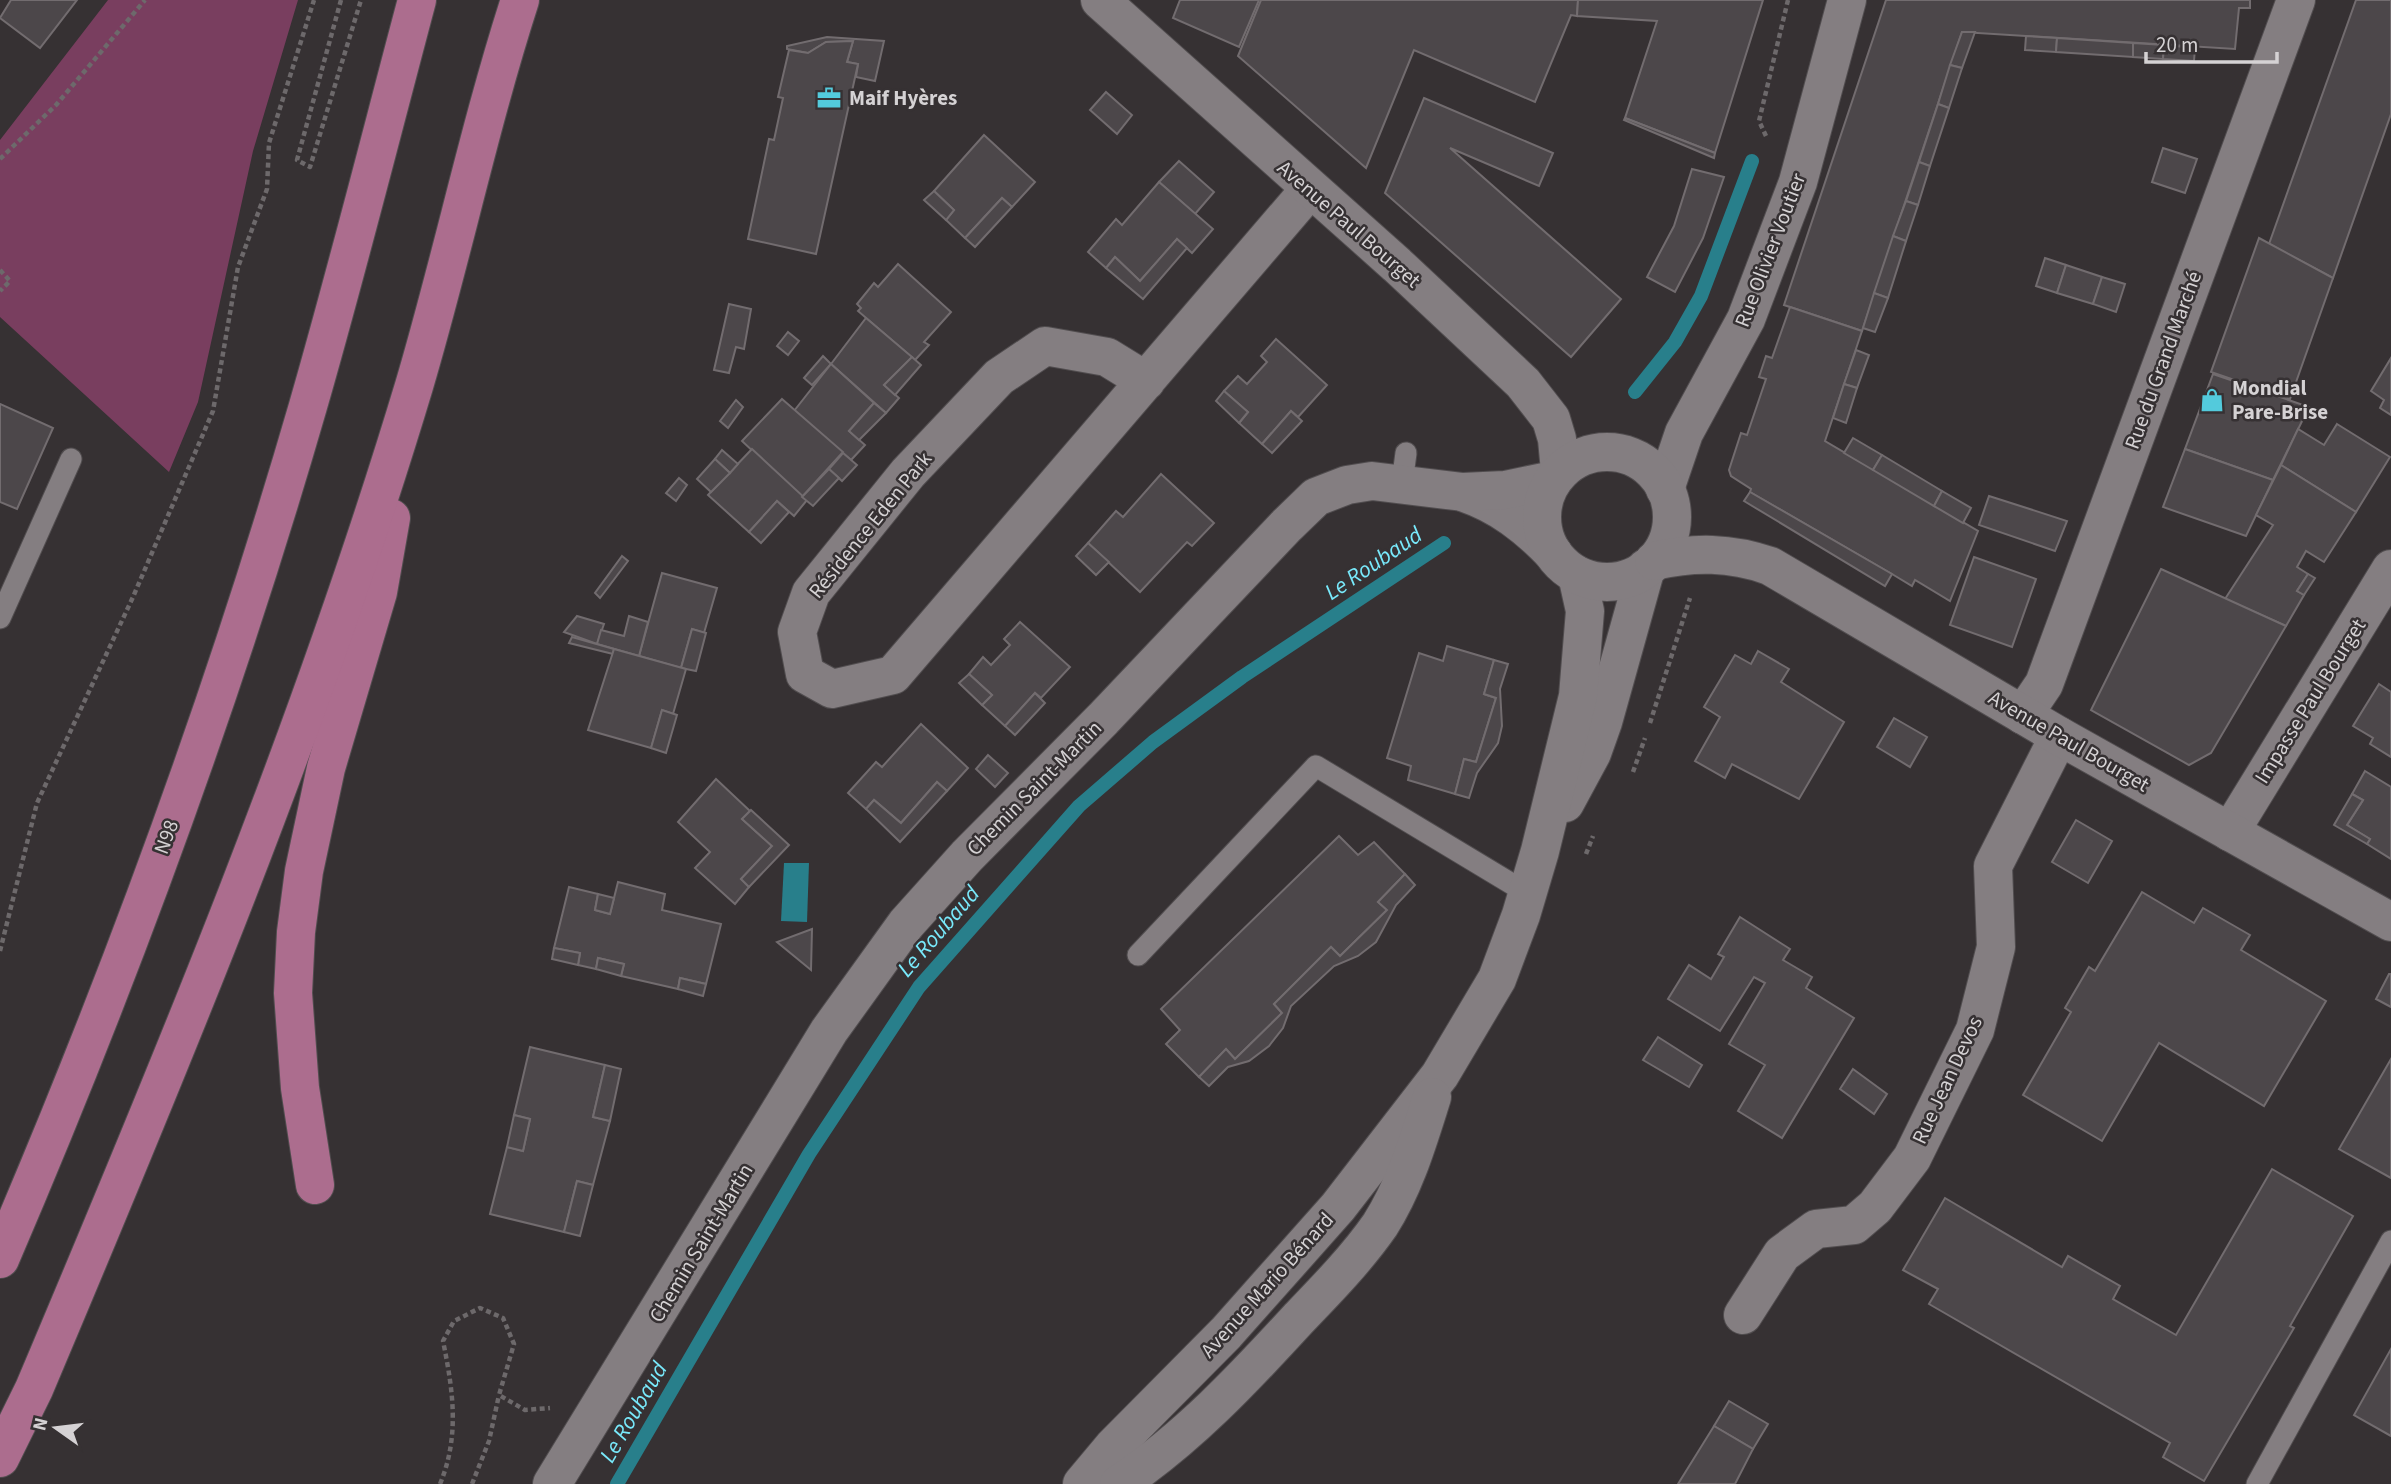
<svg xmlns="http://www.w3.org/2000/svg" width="2391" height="1484" font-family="'Source Sans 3',sans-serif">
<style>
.green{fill:#793e5f}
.water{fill:#287f8b}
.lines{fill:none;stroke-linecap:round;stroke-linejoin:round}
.stream{stroke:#287f8b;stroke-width:14}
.building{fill:#4c474a;stroke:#726c6f;stroke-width:2}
.lane-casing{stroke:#514d4f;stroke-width:23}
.street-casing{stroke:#514d4f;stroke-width:40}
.secondary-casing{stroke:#514d4f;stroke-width:40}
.highway-casing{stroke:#514d4f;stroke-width:40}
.path{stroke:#6d696b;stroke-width:4.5;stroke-dasharray:5 3.5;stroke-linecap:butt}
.lane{stroke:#847e81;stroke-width:21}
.street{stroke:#847e81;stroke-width:38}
.secondary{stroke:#847e81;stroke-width:38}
.highway{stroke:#ac6d8e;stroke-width:38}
.labels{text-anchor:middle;stroke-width:5;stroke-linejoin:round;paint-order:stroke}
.poi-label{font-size:21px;font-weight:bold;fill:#d5d2d4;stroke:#363133;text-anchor:start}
.street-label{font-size:21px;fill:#d5d2d4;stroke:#363133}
.water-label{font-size:23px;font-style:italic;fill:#79eafc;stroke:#363133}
</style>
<rect width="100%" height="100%" fill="#363133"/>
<polygon class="green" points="108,0 298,0 253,151 198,402 169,472 0,317 0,140"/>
<polygon class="water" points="784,863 809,863 807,922 781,921"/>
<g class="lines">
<g class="stream">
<polyline points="1635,392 1675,342 1701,296 1752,161"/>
<polyline points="617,1484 809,1154 919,987 1079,806 1153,742 1242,677 1444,543"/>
</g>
</g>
<g class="building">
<polygon points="11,0 77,0 40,48 0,18"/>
<polygon points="1180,0 1259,0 1239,47 1173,18"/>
<polygon points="1261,0 1578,0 1577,16 1571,15 1535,102 1414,50 1366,168 1238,56"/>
<polygon points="1578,0 1763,0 1715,153 1625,118 1657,21 1577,16"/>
<polygon points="1886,0 2250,0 2250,8 2239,8 2235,49 1962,32 1862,331 1784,305"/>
<polygon points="2356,0 2391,0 2391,114 2333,278 2269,244"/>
<polygon points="1962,32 1975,32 1962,68 1950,65"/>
<polygon points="2026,36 2057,38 2056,52 2025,50"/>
<polygon points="827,37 884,41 875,81 856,77 858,64 847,62 853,41 826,42 808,53 787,49 787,46"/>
<polygon points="2057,38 2133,43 2133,57 2056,52"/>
<polygon points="853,41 847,62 858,64 816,254 748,239 769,139 774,140 783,98 778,97 789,50 808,53 826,42"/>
<polygon points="2133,43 2164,45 2163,59 2133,57"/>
<polygon points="2164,45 2195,48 2194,61 2163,59"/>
<polygon points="1950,65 1962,68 1949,108 1938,104"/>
<polygon points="1106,92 1132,115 1117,134 1090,110"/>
<polygon points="1424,98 1553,153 1539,186 1450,148 1621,299 1571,357 1385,193"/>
<polygon points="1938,104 1949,108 1930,166 1919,162"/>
<polygon points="1625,118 1715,153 1714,158 1624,120"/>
<polygon points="984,135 1035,182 1012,207 1002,198 965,238 946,220 954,210 934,191"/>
<polygon points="2163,148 2197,159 2185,193 2152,182"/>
<polygon points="1179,161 1214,192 1195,214 1159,182"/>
<polygon points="1919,162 1930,166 1918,205 1906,201"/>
<polygon points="1692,169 1724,177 1703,238 1675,292 1647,277 1674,226"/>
<polygon points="1159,182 1213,229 1192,253 1177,239 1140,281 1115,257 1106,268 1088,252 1116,219 1122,225"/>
<polygon points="934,191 954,210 946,220 924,200"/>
<polygon points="1002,198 1012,207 975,247 965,238"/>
<polygon points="1906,201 1918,205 1906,241 1893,236"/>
<polygon points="1893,236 1906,241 1888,298 1874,293"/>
<polygon points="2259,238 2333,278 2290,399 2211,372"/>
<polygon points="1177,239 1187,248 1143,299 1106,268 1115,257 1140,281"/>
<polygon points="2045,258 2066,265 2057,293 2036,286"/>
<polygon points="898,264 951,312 924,342 929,345 915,360 858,311 861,308 857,304 874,283 878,287"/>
<polygon points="2066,265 2102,277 2093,304 2057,293"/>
<polygon points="2102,277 2125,284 2116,312 2093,304"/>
<polygon points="1874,293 1888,298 1875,332 1863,328"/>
<polygon points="729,304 751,309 744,349 736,347 729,373 714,370"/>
<polygon points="1790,307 1862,331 1825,441 1978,531 1950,601 1915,580 1912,586 1892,574 1750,492 1751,489 1731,476 1729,470 1741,433 1747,435 1766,379 1759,377 1766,356 1772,358"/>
<polygon points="866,318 912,357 884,385 899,398 886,413 831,364"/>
<polygon points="788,332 799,341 788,355 777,346"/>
<polygon points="1276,339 1327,385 1298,417 1291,411 1262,444 1239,423 1248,412 1224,391 1238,376 1247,384 1267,362 1261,356"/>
<polygon points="1856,350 1869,355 1857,388 1844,384"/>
<polygon points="823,356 831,364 812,385 804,378"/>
<polygon points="912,357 921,365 895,395 884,385"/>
<polygon points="2391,358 2391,415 2380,408 2384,400 2371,391"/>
<polygon points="831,364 874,403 849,431 865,445 851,460 794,411"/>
<polygon points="2213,374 2309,407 2273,480 2185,449"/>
<polygon points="1844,384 1857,388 1846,423 1833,418"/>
<polygon points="1224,391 1248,412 1239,423 1216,401"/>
<polygon points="782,399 843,452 802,497 742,441"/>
<polygon points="736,400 743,407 728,428 720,421"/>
<polygon points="874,403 886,413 859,440 849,431"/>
<polygon points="0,404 53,428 17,509 0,502"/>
<polygon points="1291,411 1302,421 1272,453 1262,444"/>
<polygon points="2337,424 2390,457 2356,512 2281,465 2298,429 2324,445"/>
<polygon points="1853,438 1882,455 1873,470 1844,453"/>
<polygon points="752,449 807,500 794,516 777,501 749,532 708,495"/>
<polygon points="2185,449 2273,480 2246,536 2163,507"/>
<polygon points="722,450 738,464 730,473 715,459"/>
<polygon points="843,453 857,465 842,481 829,469"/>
<polygon points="1882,455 1942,491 1934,506 1873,470"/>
<polygon points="715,459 730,473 711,492 697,479"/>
<polygon points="2281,465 2356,512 2324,562 2306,551 2297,567 2308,574 2297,591 2304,595 2286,626 2225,599 2273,525 2256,515"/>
<polygon points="829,469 839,478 813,506 802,497"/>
<polygon points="1161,474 1214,523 1192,546 1187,542 1140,592 1088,543 1116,511 1123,517"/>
<polygon points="679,478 687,485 676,501 666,493"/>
<polygon points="1942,491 1971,508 1963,523 1934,506"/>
<polygon points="1750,492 1892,574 1885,586 1744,501"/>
<polygon points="1989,496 2067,521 2055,551 1979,525"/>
<polygon points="777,501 789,512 761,543 749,532"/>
<polygon points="1088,543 1109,562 1096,575 1076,556"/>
<polygon points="622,556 628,561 600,598 595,593"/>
<polygon points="1974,557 2036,579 2012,647 1950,625"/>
<polygon points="2161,569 2286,626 2211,753 2189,765 2091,710"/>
<polygon points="662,573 717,588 704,633 692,629 681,668 639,656"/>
<polygon points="2308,574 2315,578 2304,595 2297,591"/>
<polygon points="577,616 604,624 597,644 564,632"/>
<polygon points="629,616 648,622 639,656 597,644 601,630 624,636"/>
<polygon points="1020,622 1070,667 1041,698 1035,693 1005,726 982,705 992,695 969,674 983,657 991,665 1010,645 1004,639"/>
<polygon points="692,629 706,633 696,671 681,668"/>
<polygon points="572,637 614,649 613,654 569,643"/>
<polygon points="1447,646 1494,660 1484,694 1496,698 1476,762 1464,759 1455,794 1408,780 1411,766 1387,758 1419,653 1443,661"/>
<polygon points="614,649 686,669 673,714 662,710 651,748 588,730"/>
<polygon points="1758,651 1789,669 1781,682 1844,722 1799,799 1732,764 1725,778 1695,761 1720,717 1704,707 1735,655 1751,664"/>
<polygon points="1494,660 1508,664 1500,689 1502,726 1498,743 1477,773 1469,798 1455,794 1464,759 1476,762 1496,698 1484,694"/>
<polygon points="969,674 992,695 982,705 959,683"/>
<polygon points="2379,684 2391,692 2391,757 2370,744 2373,738 2353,726"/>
<polygon points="1035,693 1045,703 1015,735 1005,726"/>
<polygon points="662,710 677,715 666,753 651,748"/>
<polygon points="1894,718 1927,737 1910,767 1877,747"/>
<polygon points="921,724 968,768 947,791 937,782 901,823 874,800 866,809 848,793 876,762 882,767"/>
<polygon points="988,755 1008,773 995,787 976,769"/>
<polygon points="2365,771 2391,787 2391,859 2367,844 2370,839 2347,825 2363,800 2352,794"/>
<polygon points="716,779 750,811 742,819 772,846 741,879 749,887 735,904 695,868 710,852 678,822"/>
<polygon points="937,782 947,791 900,842 866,809 874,800 901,823"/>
<polygon points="2352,794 2363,800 2347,825 2370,839 2367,844 2334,825"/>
<polygon points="751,810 789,845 749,887 741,879 772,846 742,819"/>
<polygon points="2076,820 2112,841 2088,883 2052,862"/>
<polygon points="1339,836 1358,855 1374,842 1405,874 1378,902 1387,910 1340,956 1331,947 1274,1004 1282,1013 1235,1059 1226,1049 1199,1077 1166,1044 1180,1030 1161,1009"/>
<polygon points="1405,874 1415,885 1396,905 1376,942 1358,956 1334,966 1291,1006 1283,1028 1269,1046 1249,1061 1228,1067 1209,1086 1199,1077 1226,1049 1235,1059 1282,1013 1274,1004 1331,947 1340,956 1387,910 1378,902"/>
<polygon points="618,882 665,894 662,910 721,924 706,984 680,978 678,989 621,976 624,964 598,958 596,969 578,965 580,953 554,948 569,887 598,894 595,910 610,914"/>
<polygon points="2142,892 2194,923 2203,908 2250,935 2241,950 2326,1001 2264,1106 2159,1043 2102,1141 2023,1095 2071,1012 2065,1008 2089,967 2095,971"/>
<polygon points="598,894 614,898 610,914 595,910"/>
<polygon points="1740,917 1790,949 1783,960 1812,977 1806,988 1854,1018 1782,1138 1738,1111 1765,1065 1729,1044 1765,983 1754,977 1720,1031 1668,999 1689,965 1711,979 1724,957 1718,954"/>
<polygon points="812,929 811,970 777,942"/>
<polygon points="554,948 580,953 578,965 552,959"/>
<polygon points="598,958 624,964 621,976 596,969"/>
<polygon points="2389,974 2391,974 2391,1007 2376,999"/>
<polygon points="680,978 706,984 703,996 678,989"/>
<polygon points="1658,1037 1702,1065 1689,1087 1643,1060"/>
<polygon points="530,1047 605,1065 593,1117 610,1121 593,1185 577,1181 564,1232 490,1214 507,1147 523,1151 530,1119 514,1115"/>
<polygon points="2391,1059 2391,1178 2339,1149"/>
<polygon points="605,1065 621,1069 610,1121 593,1117"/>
<polygon points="1853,1069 1887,1094 1874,1114 1840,1089"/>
<polygon points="514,1115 530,1119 523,1151 507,1147"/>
<polygon points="2272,1169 2353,1216 2290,1326 2294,1328 2204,1481 2163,1457 2170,1443 1929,1304 1938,1289 1903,1270 1945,1198 2062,1267 2068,1256 2120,1286 2113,1299 2176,1335"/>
<polygon points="577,1181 593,1185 580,1236 564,1232"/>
<polygon points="2391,1349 2391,1436 2354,1415"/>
<polygon points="1729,1401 1768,1424 1753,1449 1714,1426"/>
<polygon points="1714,1426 1753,1449 1735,1484 1678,1484"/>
</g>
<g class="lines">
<g class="lane-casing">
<g id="lane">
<polyline points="1402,483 1406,453"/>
<polyline points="0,618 71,459"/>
<polyline points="1138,955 1316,766 1527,893"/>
<polyline points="2257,1484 2391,1241"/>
</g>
</g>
<g class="street-casing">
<g id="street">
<polyline points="1146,381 1107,357 1045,346 999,377 908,473 811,593 797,632 805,674 832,689 893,675 1310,189"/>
<polyline points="1665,489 1684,433 1746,319 1798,182 1847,0"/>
<path d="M1465,493C1500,505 1527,526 1553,553"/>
<polyline points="2023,715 2044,684 2296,0"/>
<polyline points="1565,803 1592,753 1603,722 1646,568"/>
<polyline points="2230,832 2391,569"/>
<polyline points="1743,1315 1782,1254 1816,1229 1854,1225 1875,1207 1912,1158 1975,1030 1996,947 1993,866 2059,736"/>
<polyline points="552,1484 829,1031 906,924 967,856 1103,719 1287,525 1316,497 1347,485 1372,481 1463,492 1505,490 1553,480"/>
<polyline points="1082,1484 1113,1447 1226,1333 1338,1207 1440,1075 1497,979 1521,915 1540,851 1578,696 1585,611 1577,575"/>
<path d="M1119,1484C1187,1439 1244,1378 1299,1318C1327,1289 1357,1258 1380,1225C1405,1186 1418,1141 1432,1097"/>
</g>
</g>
<g class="secondary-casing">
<g id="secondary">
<polyline points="1100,0 1397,265 1523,383 1551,419 1557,439 1560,471"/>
<circle cx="1607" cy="517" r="65"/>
<path d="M1654,561C1694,552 1730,552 1770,566L2059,736L2391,922"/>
</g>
</g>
<g class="highway-casing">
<g id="highway">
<polyline points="315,1185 300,1088 293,993 296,932 304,871 326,768 378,592 391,518"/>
<path d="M0,1259C119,982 224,696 308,406C347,271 381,135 417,0"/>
<path d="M0,1458L34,1389C173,1060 311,728 414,386C452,258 479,127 520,0"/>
</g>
</g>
<g class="path">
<polyline points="341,0 297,160 310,167 361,0"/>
<polyline points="1766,136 1759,121 1788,0"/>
<polyline points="0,159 56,105 145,0"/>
<polyline points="0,270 10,281 0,291"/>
<polyline points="1650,723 1690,598"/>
<polyline points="1633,772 1645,738"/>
<polyline points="1586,854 1593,836"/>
<polyline points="0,951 37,803 133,597 213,411 238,267 267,189 269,143 314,0"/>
<path d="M440,1484C460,1436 453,1390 443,1341L454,1321L480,1308L503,1318L514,1344L499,1395L525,1410L550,1408"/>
<polyline points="472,1484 489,1441 499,1395"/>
</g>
<use href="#lane" class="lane"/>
<use href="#street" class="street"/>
<use href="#secondary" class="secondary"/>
<use href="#highway" class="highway"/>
</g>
<defs>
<g id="office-bare" transform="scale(1.89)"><path d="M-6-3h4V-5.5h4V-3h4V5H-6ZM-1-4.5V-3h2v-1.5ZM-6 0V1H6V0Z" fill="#53cadc" stroke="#363133" stroke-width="2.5" paint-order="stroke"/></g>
<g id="shop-bare" transform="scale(1.89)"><path d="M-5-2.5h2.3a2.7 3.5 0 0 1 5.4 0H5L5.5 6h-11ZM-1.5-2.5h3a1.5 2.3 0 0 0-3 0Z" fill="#53cadc" stroke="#363133" stroke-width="2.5" paint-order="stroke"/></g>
</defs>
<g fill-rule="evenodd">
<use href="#office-bare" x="829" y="98"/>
<use href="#shop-bare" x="2212" y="400"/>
</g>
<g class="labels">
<g class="poi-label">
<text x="849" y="105">Maif Hyères</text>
<text x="2232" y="395">Mondial<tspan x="2232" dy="24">Pare-Brise</tspan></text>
</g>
<g class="street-label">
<text transform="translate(1349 224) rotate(41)" y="7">Avenue Paul Bourget</text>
<text transform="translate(1770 250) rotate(-69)" y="7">Rue Olivier Voutier</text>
<text transform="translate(2163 360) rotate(-70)" y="7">Rue du Grand Marché</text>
<text transform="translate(870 525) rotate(-51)" y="7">Résidence Eden Park</text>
<text transform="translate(2310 701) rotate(-58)" y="7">Impasse Paul Bourget</text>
<text transform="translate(2069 741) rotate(30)" y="7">Avenue Paul Bourget</text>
<text transform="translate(1034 788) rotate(-45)" y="7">Chemin Saint-Martin</text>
<text transform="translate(166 837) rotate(-70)" y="7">N98</text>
<text transform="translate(1947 1080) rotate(-65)" y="7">Rue Jean Devos</text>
<text transform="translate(701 1243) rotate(-59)" y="7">Chemin Saint-Martin</text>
<text transform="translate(1267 1285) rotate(-48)" y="7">Avenue Mario Bénard</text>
</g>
<g class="water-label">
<text transform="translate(1373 563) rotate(-34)" y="8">Le Roubaud</text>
<text transform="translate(938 931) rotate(-49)" y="8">Le Roubaud</text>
<text transform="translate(633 1412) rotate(-60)" y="8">Le Roubaud</text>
</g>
</g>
<g transform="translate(56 1428) rotate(284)" stroke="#363133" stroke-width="5" paint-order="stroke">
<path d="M0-5L12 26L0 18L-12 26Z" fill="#d5d2d4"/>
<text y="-10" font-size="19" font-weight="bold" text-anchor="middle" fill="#d5d2d4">N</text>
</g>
<path d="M2146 52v10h131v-10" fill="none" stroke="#d5d2d4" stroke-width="3.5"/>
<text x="2156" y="52" font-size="21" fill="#d5d2d4" stroke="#363133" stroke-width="5" paint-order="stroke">20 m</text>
</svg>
